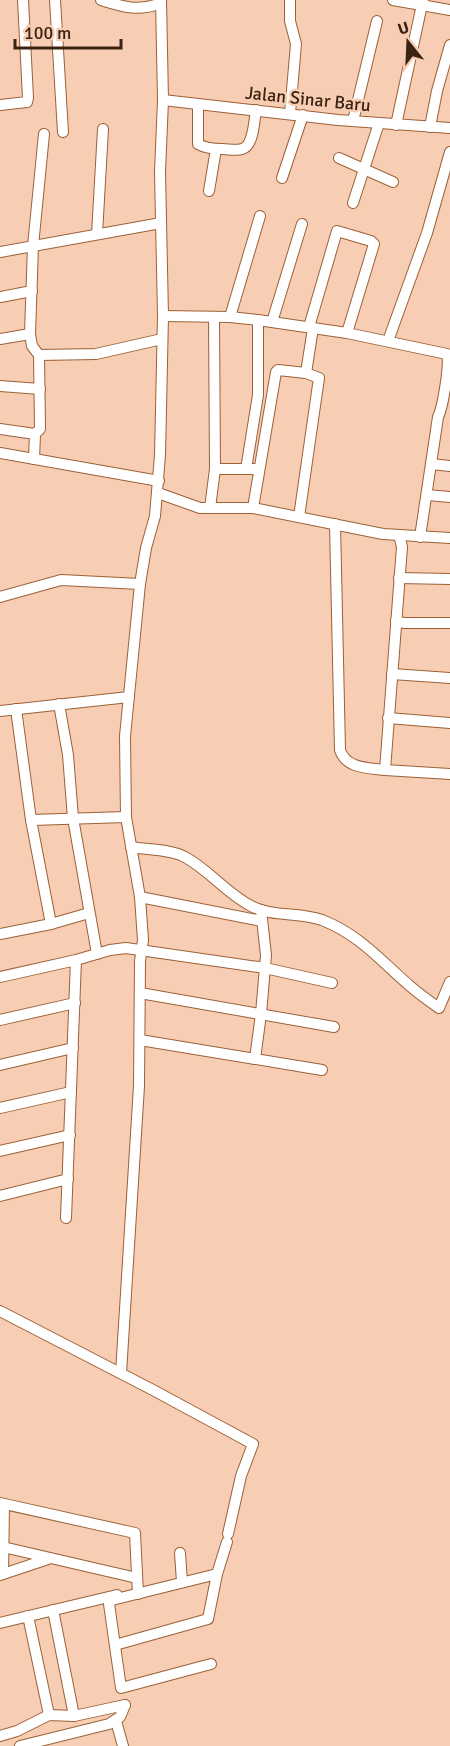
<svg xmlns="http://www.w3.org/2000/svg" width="450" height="1746" font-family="Signika,sans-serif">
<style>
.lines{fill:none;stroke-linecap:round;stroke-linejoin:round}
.minor-casing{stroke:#9d6036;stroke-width:12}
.minor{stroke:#fff;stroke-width:10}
.labels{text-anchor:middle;stroke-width:5;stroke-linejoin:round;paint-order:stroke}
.street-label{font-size:18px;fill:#3c2210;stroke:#f7cdb3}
</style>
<rect width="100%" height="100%" fill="#f7cdb3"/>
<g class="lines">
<g class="minor-casing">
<g id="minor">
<polyline points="55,0 63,132"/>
<path d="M101,0C124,7 138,12 161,3"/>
<polyline points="290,0 290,21 296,44 290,113"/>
<polyline points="393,0 450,10"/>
<polyline points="163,100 338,120 450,128"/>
<path d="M198,104V144C205,148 214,149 222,149C228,149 236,151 242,149C254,146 254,120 256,110"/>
<polyline points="0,105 27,102 28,98 23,0"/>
<polyline points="353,121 377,21"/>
<polyline points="396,125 423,0"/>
<polyline points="430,127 437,91 450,45"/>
<polyline points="339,158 393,182"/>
<polyline points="282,178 303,115"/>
<polyline points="209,191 216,149"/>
<polyline points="353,203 379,123"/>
<polyline points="97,234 103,129"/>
<polyline points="0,252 161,223"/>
<polyline points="0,297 32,291"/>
<path d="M163,316L230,317L258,320L347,333L447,354C450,364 443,407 438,417L420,537"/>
<polyline points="230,317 260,216"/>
<polyline points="272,322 302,224"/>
<polyline points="309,327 337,231 371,241 374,244 347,333"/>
<polyline points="0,339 30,334"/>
<polyline points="388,341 427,233 450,152"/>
<polyline points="39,355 96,354 162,339"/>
<polyline points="306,373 313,328"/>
<polyline points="0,386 40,389"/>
<polyline points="0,429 35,434"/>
<polyline points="0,453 159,481"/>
<polyline points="34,459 35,434 40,429 39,355 32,346 30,334 33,246 44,134"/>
<polyline points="431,464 450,466"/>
<polyline points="215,469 254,469"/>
<polyline points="246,469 258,395 258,320"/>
<polyline points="158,493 200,508 253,508 383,534 450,538"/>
<polyline points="427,495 450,497"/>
<polyline points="210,508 215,469 214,318"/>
<polyline points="253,508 276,372 278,370 306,373 319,378 299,517"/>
<path d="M335,524L340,750C346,769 369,768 385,770"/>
<polyline points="399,535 402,547 385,770 450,774"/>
<polyline points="399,578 450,579"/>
<polyline points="0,597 61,580 140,584"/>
<polyline points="396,621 404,623 450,623"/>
<polyline points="392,674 450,678"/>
<polyline points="59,704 68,755 73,818 97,954"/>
<polyline points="16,709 31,820 51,924"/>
<polyline points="0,711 129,697"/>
<polyline points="388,718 450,723"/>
<polyline points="31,820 126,817"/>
<path d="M131,847C147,850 170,849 185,857C209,870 226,893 251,906C272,917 300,912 322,920C360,935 381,961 410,986C419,994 429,1001 439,1008L450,982"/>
<polyline points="140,897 262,921"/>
<polyline points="0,934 51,924 89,913"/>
<polyline points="0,977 76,960 110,950 126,948 265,968 332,983"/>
<polyline points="140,993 334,1027"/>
<polyline points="0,1020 75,1003"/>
<polyline points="140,1040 322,1070"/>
<polyline points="255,1059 261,1014 266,955 261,910"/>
<polyline points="0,1065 73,1048"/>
<polyline points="0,1108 71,1092"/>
<polyline points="0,1151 70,1135"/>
<polyline points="0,1196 68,1179"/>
<polyline points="66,1218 76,960"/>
<polyline points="0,1311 153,1390 253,1444 241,1476 228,1534"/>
<polyline points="121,1373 139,1086 140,961 143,940 140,897 126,817 125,736 140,584 146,548 155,516 160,455 163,316 160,172 163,100 161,0"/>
<polyline points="0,1503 135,1533 138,1594"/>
<polyline points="3,1547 137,1578"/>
<polyline points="180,1553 182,1582"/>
<polyline points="3,1574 4,1504"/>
<polyline points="0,1575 48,1559"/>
<polyline points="53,1610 74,1716"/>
<polyline points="28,1616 49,1715"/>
<polyline points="0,1623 117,1595"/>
<polyline points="115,1645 208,1619 217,1574 227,1542"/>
<polyline points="211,1664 121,1688 109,1604 112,1600 217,1574"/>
<polyline points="116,1721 123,1746"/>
<polyline points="0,1736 17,1731 49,1715 74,1716 125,1705"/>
<polyline points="20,1746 109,1724 120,1717 125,1705"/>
</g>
</g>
<use href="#minor" class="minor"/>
</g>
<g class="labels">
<g class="street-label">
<text transform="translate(308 99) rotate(6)" y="6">Jalan Sinar Baru</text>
</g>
</g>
<g transform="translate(408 42) rotate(342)" stroke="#f7cdb3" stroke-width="4.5" paint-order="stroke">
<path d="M0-4.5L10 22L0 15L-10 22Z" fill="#3c2210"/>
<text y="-9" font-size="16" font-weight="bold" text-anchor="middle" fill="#3c2210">U</text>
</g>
<path d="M15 39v9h106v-9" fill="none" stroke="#3c2210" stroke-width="3"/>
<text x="24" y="39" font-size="18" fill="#3c2210" stroke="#f7cdb3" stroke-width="4.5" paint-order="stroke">100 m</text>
</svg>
